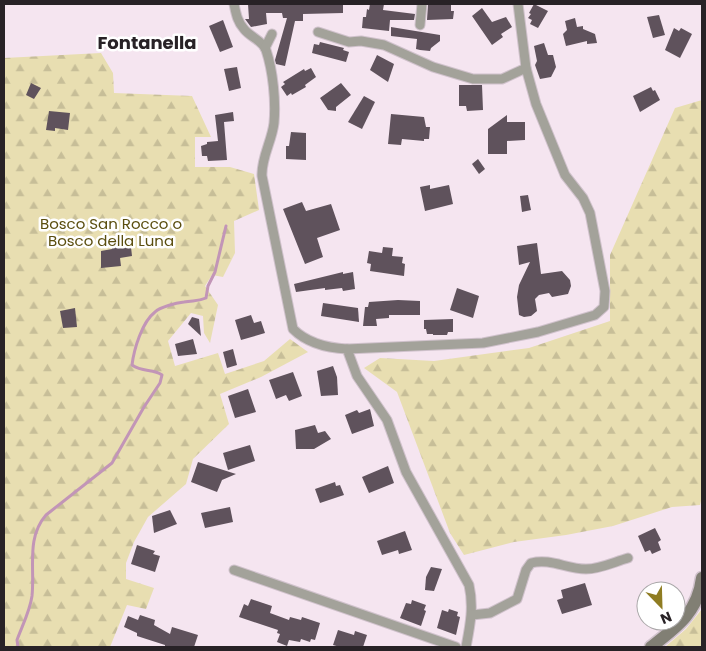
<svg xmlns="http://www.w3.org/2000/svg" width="706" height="651" font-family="Poppins,sans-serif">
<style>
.forest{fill:url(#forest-firs)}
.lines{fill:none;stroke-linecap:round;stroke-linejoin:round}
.stream{stroke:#c295b7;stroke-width:3}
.building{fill:#5f525c}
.street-casing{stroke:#d0c2cc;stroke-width:11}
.secondary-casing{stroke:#d0c2cc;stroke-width:15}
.street{stroke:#a3a29a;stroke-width:9}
.secondary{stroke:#817f74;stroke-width:12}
.labels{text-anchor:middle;stroke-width:5;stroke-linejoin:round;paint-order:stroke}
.park-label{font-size:15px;fill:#5b4e0f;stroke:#fff}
.quarter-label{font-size:18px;font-weight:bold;fill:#282226;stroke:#fff}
</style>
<defs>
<pattern id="forest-firs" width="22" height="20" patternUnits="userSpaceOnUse" patternTransform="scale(1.25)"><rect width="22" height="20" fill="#e8deb1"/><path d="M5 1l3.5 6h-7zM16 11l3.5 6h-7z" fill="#c7be98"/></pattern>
</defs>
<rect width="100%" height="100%" fill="#f5e5f0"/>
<g class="forest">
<polygon points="101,53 113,73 114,93 192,96 211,137 195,137 195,167 230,167 254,174 259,210 234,221 235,253 223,277 212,275 205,286 218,305 210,343 204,333 203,316 191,313 168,341 175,366 218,353 225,374 264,361 290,339 308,352 261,377 220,394 229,424 193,459 186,484 148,517 134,542 126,563 126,579 154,588 146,609 127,605 110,647 4,647 4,58"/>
<polygon points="702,100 702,497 700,505 672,507 613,526 566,535 514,542 464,555 450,533 397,392 364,368 380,358 434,361 529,348 610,321 610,255 675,108"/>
<polygon points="702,609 702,647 665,647 686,629"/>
</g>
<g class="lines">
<path class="stream" d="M18,647L17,640C22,626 30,611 32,596C35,568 26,538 46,515L112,463L144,407L160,383L162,375C153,368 143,373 132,365C134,349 142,322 155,312C160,307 176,303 184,302C193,300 197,302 206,298L208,286L215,272L226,226"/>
</g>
<g class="building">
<polygon points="248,4 343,4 343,13 303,14 303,21 295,21 285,66 276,64 275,60 287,18 283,18 282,13 266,13 267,24 251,27 245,19 249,19"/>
<polygon points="370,4 384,4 383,10 415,14 414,20 390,20 389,31 362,28 363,17 366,17 367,9 369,10"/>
<polygon points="534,4 548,11 538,28 530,24 532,20 528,18 531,14 529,13"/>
<polygon points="428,5 451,5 451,11 454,11 453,19 427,20"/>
<polygon points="482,8 492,22 506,17 512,27 501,34 503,37 492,45 472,16"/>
<polygon points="659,15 665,35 653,38 647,17"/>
<polygon points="575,18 577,27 583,26 583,29 595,34 597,43 587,44 587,41 566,46 563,34 567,30 565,21"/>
<polygon points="223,20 233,47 220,52 209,26"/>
<polygon points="391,27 440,35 440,41 431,48 430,51 420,50 416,49 417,39 391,36"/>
<polygon points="674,28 679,31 681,28 692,34 680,58 665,50"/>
<polygon points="320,42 344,48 343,50 349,52 346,62 312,53 314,44 319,45"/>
<polygon points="544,43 548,55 553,55 556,67 551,77 540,79 535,65 537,61 534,46"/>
<polygon points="377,55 394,64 388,82 370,70"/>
<polygon points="237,67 241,88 229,91 224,69"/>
<polygon points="311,68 316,77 305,85 306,87 292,95 291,93 287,96 281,87 285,84 283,82 304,69 305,71"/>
<polygon points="31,83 41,88 34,99 26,95"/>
<polygon points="341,83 351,95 336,107 336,111 328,110 320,98"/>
<polygon points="459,85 482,85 483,110 467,111 466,106 459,106"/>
<polygon points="651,87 653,91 655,90 660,100 640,112 633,96"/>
<polygon points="364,96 375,102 362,129 348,122"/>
<polygon points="49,111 70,113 68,130 55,128 55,131 46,130"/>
<polygon points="233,112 234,121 224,122 227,160 208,161 207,156 202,156 201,146 207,144 207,142 218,141 215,115"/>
<polygon points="391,114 424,117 426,127 430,127 429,139 424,139 424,141 402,139 401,145 388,144"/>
<polygon points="507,115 507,122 525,122 525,140 507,141 507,154 488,154 488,129"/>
<polygon points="291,132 306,133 306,160 286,159 286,146 289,146"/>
<polygon points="478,159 485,169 479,174 472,164"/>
<polygon points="430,185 430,189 449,185 453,204 425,211 420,187"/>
<polygon points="528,195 531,210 522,212 520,196"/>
<polygon points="302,202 306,211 331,204 340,230 317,238 323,257 305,264 283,209"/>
<polygon points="130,238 132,256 120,258 121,266 101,268 101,251 112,249 111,241"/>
<polygon points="537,243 541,274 562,271 570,280 571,286 568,294 552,297 549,293 539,295 535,299 537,311 531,316 524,317 519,315 517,297 519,285 530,262 519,265 517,246"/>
<polygon points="383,247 393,248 392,256 403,257 402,263 405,264 404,276 370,271 371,264 367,263 369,251 382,253"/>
<polygon points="343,272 343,274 353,272 355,289 343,291 342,288 325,290 325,288 296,292 294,284"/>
<polygon points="457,288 479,296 473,318 450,310"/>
<polygon points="398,300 420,301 420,315 389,315 389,318 376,319 377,326 363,326 365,307 368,307 369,302"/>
<polygon points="323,303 358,308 359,322 321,316"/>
<polygon points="75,308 77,327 63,328 60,311"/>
<polygon points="251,315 254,323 261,321 265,333 241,340 235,320"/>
<polygon points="192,317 199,319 201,336 188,324"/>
<polygon points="453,319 453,332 448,332 447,335 433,335 433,334 427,334 426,329 424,329 424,320"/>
<polygon points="193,339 197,354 178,356 175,344"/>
<polygon points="233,349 237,365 227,368 223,352"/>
<polygon points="333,366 337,377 338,395 321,396 317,371"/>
<polygon points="293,372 302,396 289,401 286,395 276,399 269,380"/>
<polygon points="248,389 256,412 235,418 228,396"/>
<polygon points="370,409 374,426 352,434 345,415 357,410 359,413"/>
<polygon points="315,425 318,433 325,431 331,439 314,449 296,449 295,430"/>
<polygon points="250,445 255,461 228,470 223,453"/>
<polygon points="198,462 236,474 222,480 217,492 191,482"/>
<polygon points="388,466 394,483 369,493 362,477"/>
<polygon points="335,482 336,486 340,485 344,495 320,503 315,489"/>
<polygon points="230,507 233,522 205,528 201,513"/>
<polygon points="170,510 177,524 154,533 152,516"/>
<polygon points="655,528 661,540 658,542 661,550 652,554 650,550 645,552 638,536"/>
<polygon points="405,531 412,550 399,554 398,550 382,555 377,541"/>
<polygon points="137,545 155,551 153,554 160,556 155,572 131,564"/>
<polygon points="431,567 442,569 434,591 425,590 426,577"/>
<polygon points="585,583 592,605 562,614 557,600 563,598 561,590"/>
<polygon points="251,599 272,606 270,613 289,620 290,617 301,620 302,617 320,623 315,640 311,639 310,642 301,639 300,642 289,640 287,646 277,642 280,634 277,633 278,630 239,617 244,604 248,606"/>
<polygon points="412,600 426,605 424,610 426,611 421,626 400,618 406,603 411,604"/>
<polygon points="449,609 458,612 457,616 460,617 456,635 437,628 442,610 448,612"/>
<polygon points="140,615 155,620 154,625 170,634 172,627 198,635 194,647 165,647 165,645 137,636 137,633 124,627 128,616 138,620"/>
<polygon points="338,630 354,635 355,631 367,635 363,647 340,647 333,645"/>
</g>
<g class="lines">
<g class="street-casing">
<g id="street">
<path d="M234,4C236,13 237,21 244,29C250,37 262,40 266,50C273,71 276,101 274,123C272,141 261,158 262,176L293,329C307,343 327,348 347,349L357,376L387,420L406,472L469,585C474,607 470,626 466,647"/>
<polyline points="420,25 422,4"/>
<polyline points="318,32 349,42 361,41 384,45 433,67 473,79 502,79 526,68"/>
<polyline points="265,48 272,34"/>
<polyline points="347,349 483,343 538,332 595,315 604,307 605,291 590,213 583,198 565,175 536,104 526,68 518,4"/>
<polyline points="234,570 456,647"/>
<path d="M472,615L490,613L517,599L526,570L531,563C551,558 566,569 586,569C600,569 614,562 628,558"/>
</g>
</g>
<g class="secondary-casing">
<path id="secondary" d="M651,647C677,627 698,612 702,578"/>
</g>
<use href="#street" class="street"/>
<use href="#secondary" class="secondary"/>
</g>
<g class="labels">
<g class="park-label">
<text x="111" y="229">Bosco San Rocco o<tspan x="111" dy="17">Bosco della Luna</tspan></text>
</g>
<g class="quarter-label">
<text x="147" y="49">Fontanella</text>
</g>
</g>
<rect width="706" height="651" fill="none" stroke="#282226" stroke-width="10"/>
<g transform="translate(661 606) rotate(157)"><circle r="24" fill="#ffffff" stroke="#a9a7a8"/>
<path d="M0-4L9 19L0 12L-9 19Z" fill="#8f7c22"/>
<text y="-8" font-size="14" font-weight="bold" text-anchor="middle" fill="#282226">N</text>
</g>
</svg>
